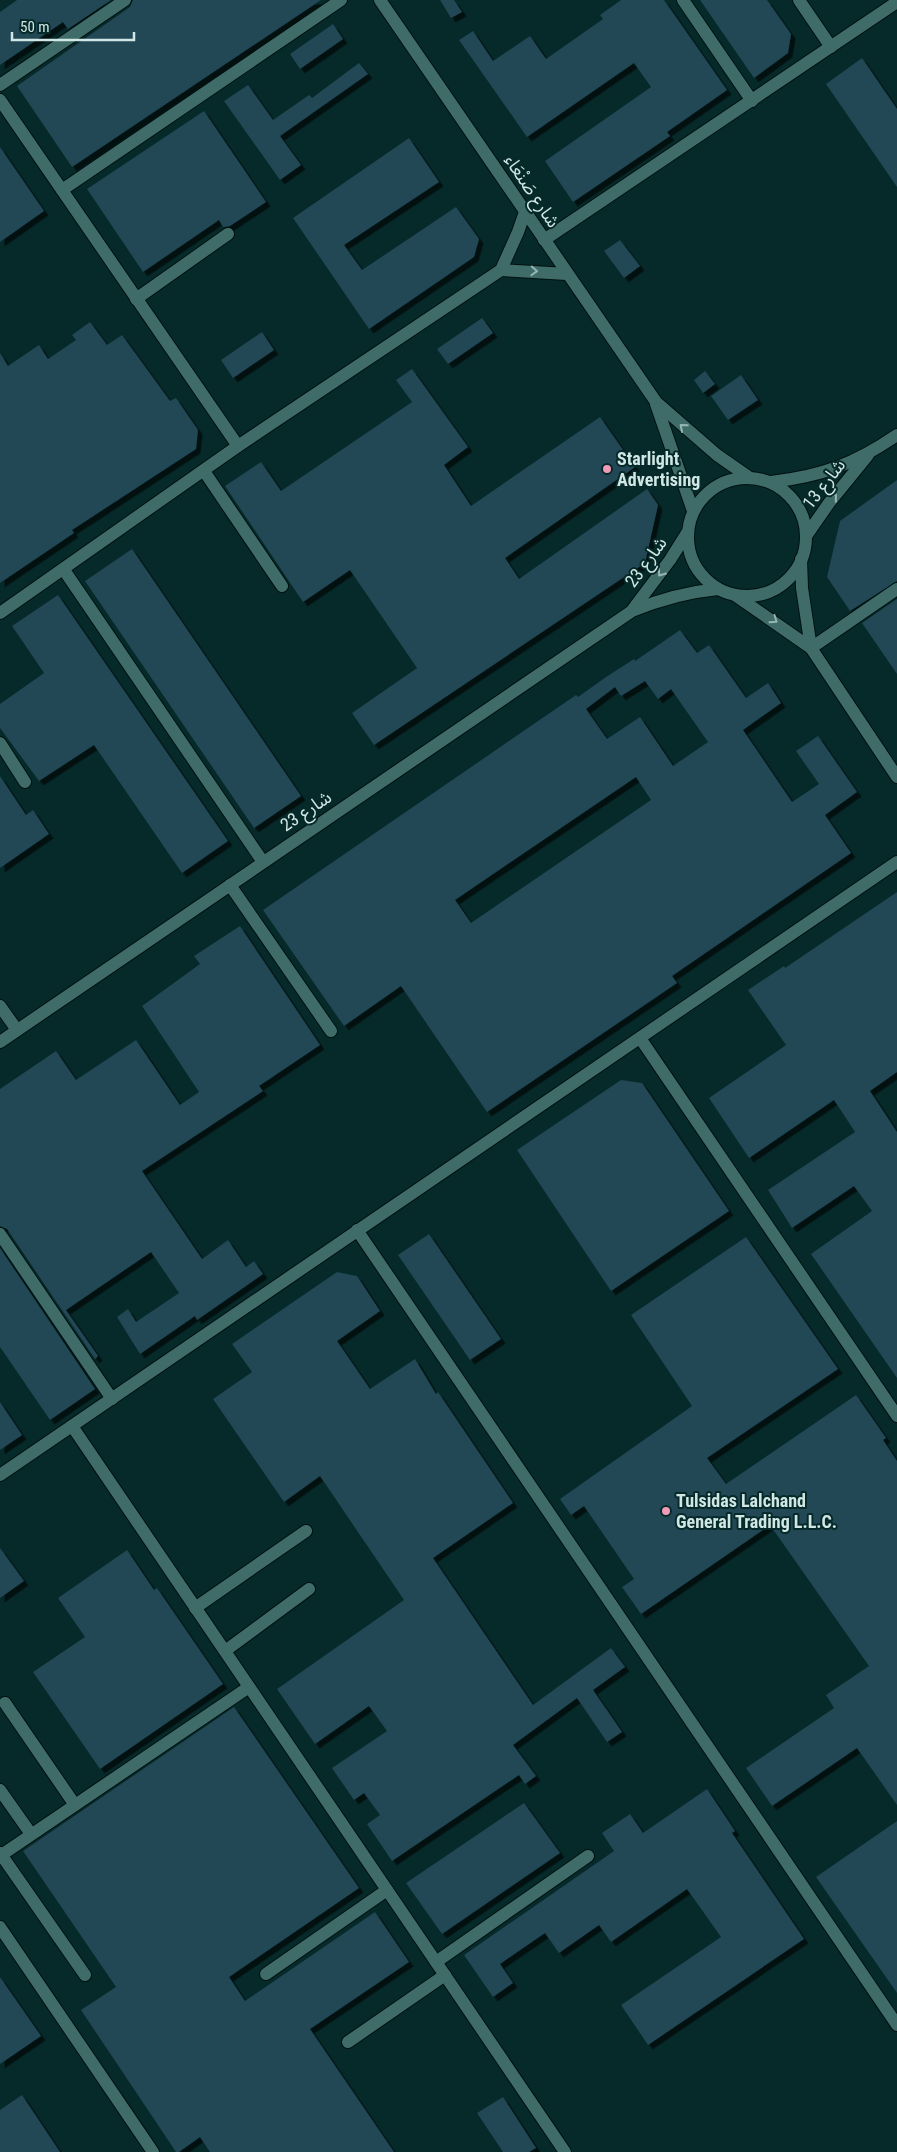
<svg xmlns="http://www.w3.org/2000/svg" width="897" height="2152" font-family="'Roboto Condensed','Noto Sans Arabic',sans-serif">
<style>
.building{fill:#204654;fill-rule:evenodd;filter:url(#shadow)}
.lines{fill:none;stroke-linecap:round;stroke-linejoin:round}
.minor-casing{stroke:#001110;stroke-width:14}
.minor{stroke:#3f6c69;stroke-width:12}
.oneway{stroke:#96b6b3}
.poi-dot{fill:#ef9ab7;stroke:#062a29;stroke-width:2}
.labels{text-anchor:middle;stroke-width:4;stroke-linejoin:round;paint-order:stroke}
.street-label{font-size:18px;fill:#d0e7e5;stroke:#062a29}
.poi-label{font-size:18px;font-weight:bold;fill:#d0e7e5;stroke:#062a29;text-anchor:start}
</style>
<defs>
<filter id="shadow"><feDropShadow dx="4.5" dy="4.5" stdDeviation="0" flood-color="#0009"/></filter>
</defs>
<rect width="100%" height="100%" fill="#062a29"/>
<g class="building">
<polygon points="17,0 111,0 68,29 63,22 0,65 0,12"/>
<polygon points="133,0 321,0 72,167 17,86 130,7"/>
<polygon points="440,0 454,0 462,12 451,18"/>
<polygon points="621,0 664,0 727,90 667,132 670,136 573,202 545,161 651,87 634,63 527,137 459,40 473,31 493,61 530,36 546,59 603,19 600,15"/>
<polygon points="700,0 767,0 791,34 788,53 754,78"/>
<polygon points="333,24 343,39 300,69 290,54"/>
<polygon points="862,58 897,109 897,187 826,84"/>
<polygon points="359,63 368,74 280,136 301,165 280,180 224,101 248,85 273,120 309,95 312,98"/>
<polygon points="204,111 266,202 230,226 223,227 219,220 143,272 87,189"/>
<polygon points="409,138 439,182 344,245 362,270 456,207 479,239 474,257 369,329 293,218"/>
<polygon points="0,147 44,211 0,242"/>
<polygon points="620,240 640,266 624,278 604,251"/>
<polygon points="482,318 493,333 448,364 437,349"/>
<polygon points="90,322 107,345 122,335 170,401 176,398 198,430 196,449 72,530 74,533 0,583 0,353 8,366 39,345 48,359 76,340 72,335"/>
<polygon points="262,332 274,350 233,378 221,360"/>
<polygon points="412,369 468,447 444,465 471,506 600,417 635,467 505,558 519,579 647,489 658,505 645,563 374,745 352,713 417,668 350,570 303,602 225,486 261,462 281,491 412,402 396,380"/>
<polygon points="705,371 715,384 703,393 694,380"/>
<polygon points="741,375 758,400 728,420 711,396"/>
<polygon points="897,480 897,581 850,611 827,577 840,521"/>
<polygon points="132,549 301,796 254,828 85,581"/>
<polygon points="58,595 228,841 182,873 94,745 39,781 0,728 0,704 44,673 12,626"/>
<polygon points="897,599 897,674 862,623"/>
<path d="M680,630L697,653L709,645L746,698L768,683L781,703L743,730L792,802L819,784L796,751L818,736L857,792L825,815L851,853L672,976L677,983L487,1112L401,986L344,1026L263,910L576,695L578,697L606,677L634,659L635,661ZM645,681L658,699L671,689L708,742L673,766L640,717L607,739L586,709L615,687L621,696ZM636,777L651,800L471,923L455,900Z"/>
<polygon points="0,776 26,815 33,810 49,834 0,868"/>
<polygon points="897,892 897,1072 870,1091 897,1132 897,1378 811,1254 872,1211 854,1186 792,1228 768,1190 855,1132 834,1100 749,1158 709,1098 786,1045 748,990 784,966 785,968"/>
<polygon points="240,926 320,1045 259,1086 263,1091 142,1171 202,1259 228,1240 246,1267 254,1261 263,1274 197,1320 195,1316 140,1354 117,1317 128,1309 136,1322 179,1293 151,1252 66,1310 98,1356 95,1359 7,1229 0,1226 0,1089 56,1051 76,1080 136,1040 180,1105 199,1092 142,1006 200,964 194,956"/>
<polygon points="621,1080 642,1083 729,1211 611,1291 517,1150"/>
<polygon points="429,1234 501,1339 470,1360 398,1255"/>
<polygon points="746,1237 838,1369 707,1458 726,1484 856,1395 886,1438 883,1440 897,1461 897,1805 857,1748 772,1806 746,1768 834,1708 826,1695 869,1666 770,1525 641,1614 622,1587 634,1579 584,1506 571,1515 560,1499 692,1406 631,1315"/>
<polygon points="0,1248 95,1389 50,1420 0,1347"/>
<polygon points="337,1272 357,1276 380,1311 337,1341 370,1389 415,1359 436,1394 438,1392 513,1503 433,1558 533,1705 611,1648 625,1667 593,1690 622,1732 607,1742 577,1698 513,1745 536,1776 525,1784 519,1775 392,1861 367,1824 380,1815 364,1793 354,1800 332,1768 387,1731 369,1706 315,1744 277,1689 404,1600 320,1476 284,1502 213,1399 252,1372 232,1344"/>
<polygon points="0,1402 22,1435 0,1450"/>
<polygon points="0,1548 24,1581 0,1598"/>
<polygon points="127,1550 154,1590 157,1588 223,1684 100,1769 33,1672 85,1637 58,1598"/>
<polygon points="234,1707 359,1888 229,1977 245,2001 375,1912 409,1962 310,2029 394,2152 210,2152 200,2137 179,2152 176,2152 81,2010 116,1987 23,1851"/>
<polygon points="707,1789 735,1831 732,1833 804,1939 648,2045 621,2005 721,1937 687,1889 611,1942 599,1925 559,1953 545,1933 500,1964 513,1983 493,1997 464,1955 614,1851 602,1833 630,1814 643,1833"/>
<polygon points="524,1803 560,1853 442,1934 406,1883"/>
<polygon points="897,1821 897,1993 816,1877"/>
<polygon points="0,1977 41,2036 0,2064"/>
<polygon points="22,2095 60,2152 0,2152 0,2110"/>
<polygon points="503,2097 536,2148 529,2152 503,2152 477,2113"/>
</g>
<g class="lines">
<g class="minor-casing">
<g id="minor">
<polyline points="380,0 656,402 717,455 750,478"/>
<polyline points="683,0 752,101"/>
<polyline points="799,0 831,47"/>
<polyline points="0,85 125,0"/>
<polyline points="0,100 238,446"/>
<polyline points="62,190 341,0"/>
<polyline points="544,240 897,2"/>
<polyline points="501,270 567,274"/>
<polyline points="136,299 228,234"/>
<polyline points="656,404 693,511"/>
<polyline points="204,471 282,586"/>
<circle cx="747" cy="537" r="59"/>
<path d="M771,482C822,476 855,464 897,435"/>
<polyline points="806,536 829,503 868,455"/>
<polyline points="801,559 802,588 811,648"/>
<polyline points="64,570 263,862"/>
<polyline points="735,595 811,648 897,777"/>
<polyline points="633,609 670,560 687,533"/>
<polyline points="0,613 238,446 501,270 518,232 525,212"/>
<polyline points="811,648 897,589"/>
<polyline points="0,743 25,782"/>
<polyline points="230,885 331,1031"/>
<polyline points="0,1006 17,1030"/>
<polyline points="640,1038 897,1416"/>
<path d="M0,1042L632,611C661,599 687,592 718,589"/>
<polyline points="357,1230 897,2025"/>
<polyline points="0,1234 112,1399"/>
<polyline points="72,1426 565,2152"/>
<polyline points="0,1475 897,862"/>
<polyline points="195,1608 306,1531"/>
<polyline points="225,1651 309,1589"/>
<polyline points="5,1703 75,1805"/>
<polyline points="0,1790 31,1834"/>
<polyline points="0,1853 85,1975"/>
<polyline points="0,1856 249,1687"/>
<polyline points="0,1927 153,2152"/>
<polyline points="436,1962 588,1856"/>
<polyline points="266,1974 387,1890"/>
<polyline points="348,2042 445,1975"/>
</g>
</g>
<use href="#minor" class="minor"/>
</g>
<defs><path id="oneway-chevron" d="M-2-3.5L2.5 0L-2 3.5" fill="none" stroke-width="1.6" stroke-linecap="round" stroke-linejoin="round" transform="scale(1.25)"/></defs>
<g class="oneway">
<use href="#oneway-chevron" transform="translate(534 271) rotate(3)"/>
<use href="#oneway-chevron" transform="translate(683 427) rotate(-139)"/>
<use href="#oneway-chevron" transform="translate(834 497) rotate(-51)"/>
<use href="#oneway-chevron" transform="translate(661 573) rotate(126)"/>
<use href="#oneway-chevron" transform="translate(774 620) rotate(35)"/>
</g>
<g class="poi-dot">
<circle cx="607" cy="469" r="5"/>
<circle cx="666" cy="1511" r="5"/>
</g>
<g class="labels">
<g class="street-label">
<text transform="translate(532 191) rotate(56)" y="6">شارع صَنْعَاء</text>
<text transform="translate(824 484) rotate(-52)" y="6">شارع 13</text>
<text transform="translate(646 562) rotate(-54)" y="6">شارع 23</text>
<text transform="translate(306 811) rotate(-34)" y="6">شارع 23</text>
</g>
<g class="poi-label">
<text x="617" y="465">Starlight<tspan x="617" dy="21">Advertising</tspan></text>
<text x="676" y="1507">Tulsidas Lalchand<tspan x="676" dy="21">General Trading L.L.C.</tspan></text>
</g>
</g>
<path d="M12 32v8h122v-8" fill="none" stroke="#d0e7e5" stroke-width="2.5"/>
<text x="20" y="32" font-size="15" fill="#d0e7e5" stroke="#062a29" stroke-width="4" paint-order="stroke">50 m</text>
</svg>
